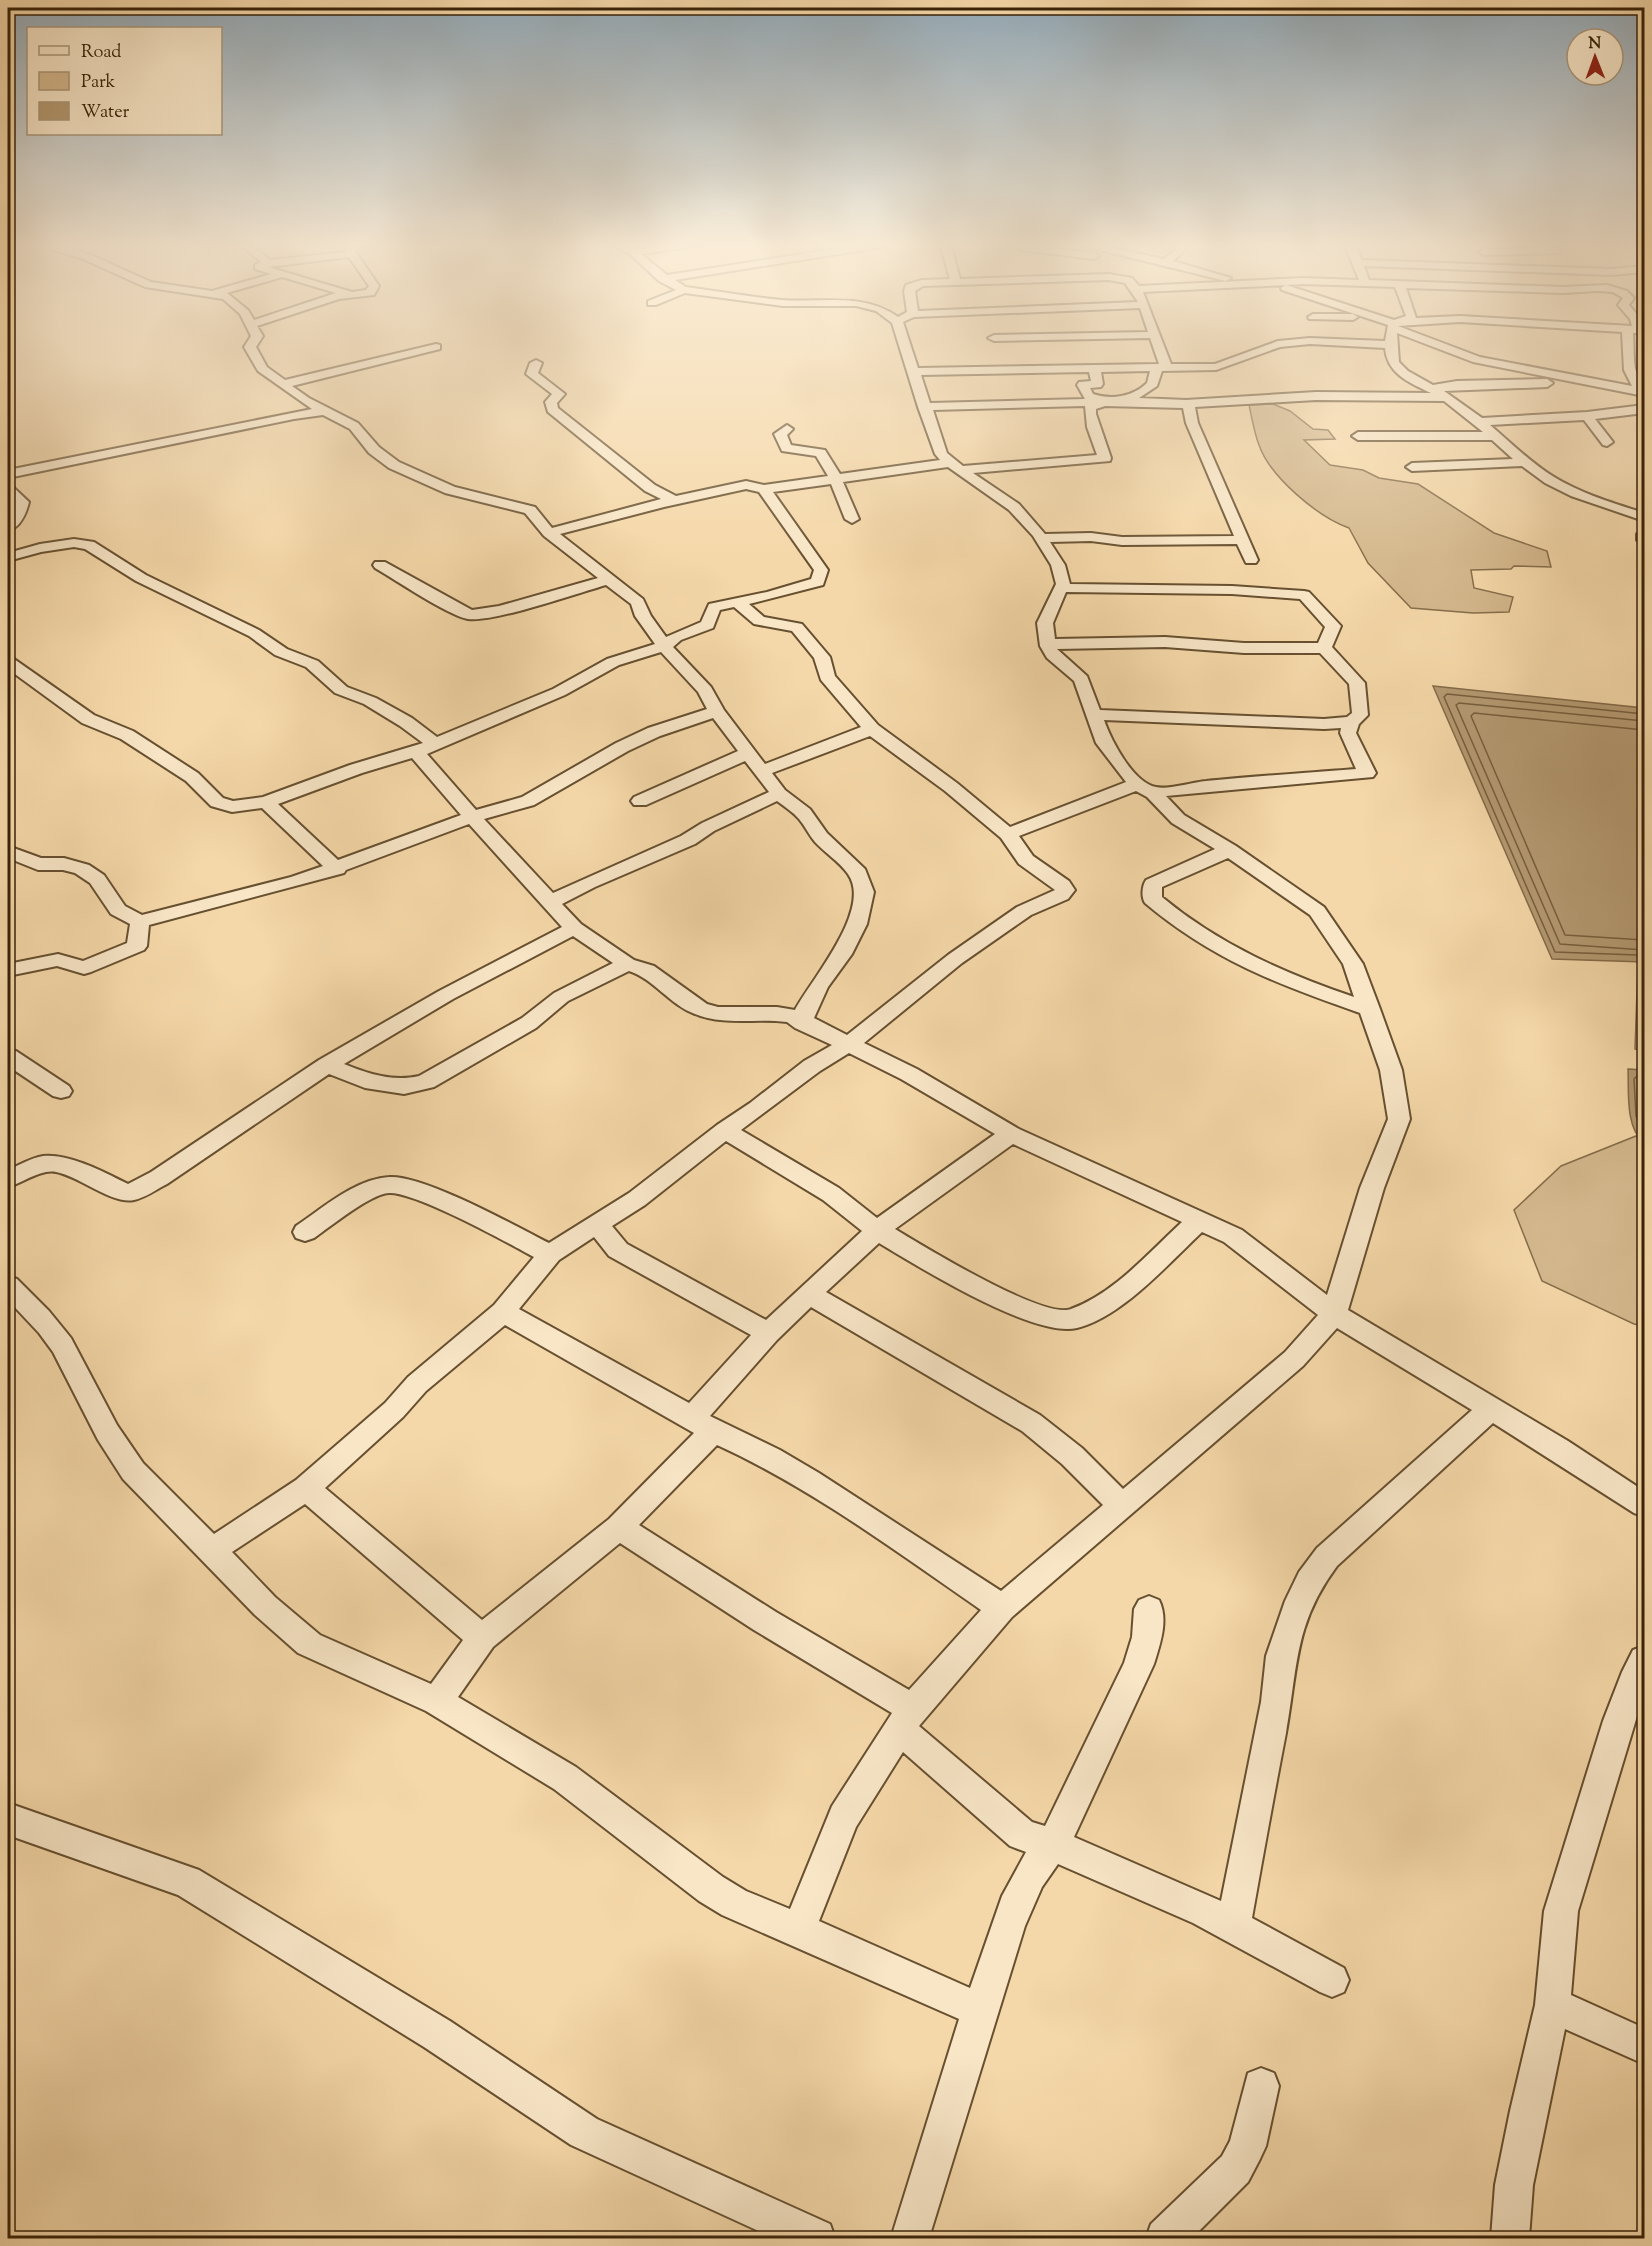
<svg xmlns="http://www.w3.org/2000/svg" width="1652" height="2246" font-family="'Sorts Mill Goudy',serif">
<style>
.green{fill:#d5b98e;stroke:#866e4b;stroke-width:1.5}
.water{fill:#b59a72;stroke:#836a48;stroke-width:1.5}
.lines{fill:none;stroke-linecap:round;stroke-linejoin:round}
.shore{stroke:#765e3d;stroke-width:1.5}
.street-casing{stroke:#675030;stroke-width:4}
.street{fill:#f8e6c7;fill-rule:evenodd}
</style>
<rect width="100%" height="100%" fill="#f5d8a9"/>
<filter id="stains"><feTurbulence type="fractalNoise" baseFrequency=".00333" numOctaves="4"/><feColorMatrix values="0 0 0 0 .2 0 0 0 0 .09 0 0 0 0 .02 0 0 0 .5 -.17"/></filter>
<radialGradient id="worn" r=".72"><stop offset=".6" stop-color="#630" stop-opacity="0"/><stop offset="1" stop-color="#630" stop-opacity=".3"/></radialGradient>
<g class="green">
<path d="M1273,404L1290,411L1313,429L1328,430L1335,439L1304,440L1330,465L1363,470L1379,478L1418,484L1494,533L1547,551L1551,567L1514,566L1511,569L1471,570L1474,588L1513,597L1509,612L1473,613L1411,608L1368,563L1349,528C1318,517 1270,477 1259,445C1254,432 1252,418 1249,405Z"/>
<polygon points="1636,1136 1644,1144 1644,1326 1634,1324 1542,1281 1514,1210 1561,1166"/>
</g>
<g class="water">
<polygon points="1433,686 1644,708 1644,962 1552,959"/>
<polygon points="1638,962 1644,963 1644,1052 1635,1049"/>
<path d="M1628,1069L1644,1070V1143C1625,1127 1629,1092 1628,1069Z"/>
</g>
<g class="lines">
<g class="shore">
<polyline points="1644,714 1447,694 1444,697 1555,952 1637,955 1643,959 1641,1043 1644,1046"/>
<polyline points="1644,721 1459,703 1456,705 1560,944 1644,950"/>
<polyline points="1644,730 1474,713 1471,716 1565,935 1644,940"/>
<polyline points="1644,1076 1637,1076 1634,1079 1636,1116 1644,1135"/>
</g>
<g class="street-casing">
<g id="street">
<path d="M44,243H55L91,255L151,282L212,291L271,274L255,269V265L261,262L239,243H249L270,260L345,252L349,243H369L367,245L356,247L355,251L379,286L374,295L339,299L257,326L263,336L256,347L267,367L285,380L436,344L440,345V349L292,386L309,398L358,423L379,447L399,462L455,487L535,507L552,528L661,499L645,491L548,412L545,402L552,394L526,374L530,363L536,360L542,363L538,373L565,394L557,403L558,408L655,485L676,496L746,481L764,485L828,476L816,456L782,451L774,434L787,425L793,429L787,435L791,445L825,450L840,474L940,460L935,454L918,407L892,323L876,311L856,306H783L685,293L656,305H648V301L676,290L659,281L630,254L608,243C619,243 627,248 636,249C658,249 681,243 704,243L699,246L641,254L667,275L873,243H894L889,246L675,280L686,287C718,291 750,297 782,300C822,303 863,292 898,317L907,312L904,291L906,285L922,280L950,279L940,243H950L960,279L1109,274L1132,278L1139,286L1303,278L1359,280L1344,243H1354L1362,260L1611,269L1644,266V272L1611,275L1364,266L1369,280L1563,287L1607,285L1627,291L1634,298L1629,305C1637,314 1644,322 1644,333H1633C1634,344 1633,357 1635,368C1638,379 1645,384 1644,396L1473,362L1397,333L1399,362L1408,371L1433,385L1457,381L1547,379L1553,383L1547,387L1444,391L1482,418L1587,412L1644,405V413L1595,419L1613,442L1607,446L1603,445L1584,420L1490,425C1511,443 1531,463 1554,477C1582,494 1613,503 1644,513V521L1571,496L1545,483L1522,466L1412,471L1406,467L1412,463L1513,459L1492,440H1358L1352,436L1358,432H1483L1444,401L1316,400L1195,407L1198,423L1258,560L1256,563H1246L1237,544L1122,545L1091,541L1050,542L1065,565L1070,584L1232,586L1304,591L1309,592L1341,626L1332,647L1365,683L1368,715L1359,724L1356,733L1376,773L1373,777L1166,796L1184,815L1236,846L1324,907L1363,964L1380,1009L1402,1070L1410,1119L1384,1188L1348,1310L1568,1441L1644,1491V1517L1634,1513L1493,1423L1337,1566C1294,1624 1298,1666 1286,1733C1274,1795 1263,1856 1252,1918L1344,1968L1349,1980L1344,1992L1332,1997L1320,1992L1193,1923L1058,1864L1042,1887L1025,1926L929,2238H891L959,2019L722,1915L699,1901L554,1789L426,1711L298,1653L255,1615L123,1479L98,1440L53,1352L39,1333L8,1300V1276L17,1279L49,1311L71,1338L117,1425L143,1463L214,1534L296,1480L385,1403L408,1377L494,1305L534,1257C506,1242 416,1192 389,1193C370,1194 330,1227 314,1238L305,1241L296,1238L293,1232L296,1226C323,1208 355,1179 389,1177C422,1174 516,1226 549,1243L629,1193L717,1125L750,1103L804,1061L832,1045L795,1028L787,1022C756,1018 724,1026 695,1014C670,1005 654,979 629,971L568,1001L536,1028L434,1087L404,1094L365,1088L329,1074L167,1184C157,1189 145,1198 134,1200C113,1205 79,1176 56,1172C40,1169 23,1183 8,1187V1170C19,1165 31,1158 43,1156C69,1153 106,1173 128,1184L151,1172L319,1060L439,991L562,927L469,824L346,870L344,873L149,925L147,946L144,950L91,972L84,974L57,966L8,976V964L58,954L83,961L127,943L130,924L111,914L90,883L75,873L63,870H38L8,858V846L41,858H64L89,865L104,875L125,906L142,915L291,877L323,866L262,808L232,812L211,806L186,781L121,739L82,723L8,669V657L14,659L94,715L133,731L198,773L223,798L233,801L263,797L350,765L423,743L400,726L364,704L335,693L306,667L275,655L249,636L136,581L85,549L74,547L41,552L8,561V553L40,544L74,539L94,542L146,575L259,630L287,649L318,661L347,687L376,698L412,718L437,737L553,689L607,659L655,644L635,616L631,604L606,585C578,593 492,623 468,619C447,615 396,580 375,568L373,565L375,562H385L472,610L499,606L598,578L544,536L525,513L445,493L389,468L369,453L350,429L323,415L294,419L8,478V470L312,409L258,371L244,347L251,336L240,314L223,299L145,287L83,259L51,249ZM349,257L369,286L366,290L352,292L268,267ZM282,277L336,293L254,320L248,310L227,293ZM1109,280L1125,283L1138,302L918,311L915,291L923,286ZM1303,284L1395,287L1406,316L1394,320L1286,285ZM1286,285L1281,288L1282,290L1388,325L1385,341L1310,338L1278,341L1215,364H1171L1143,292ZM1406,288L1563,293L1598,291L1613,292L1623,298L1618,305L1630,319L1632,326L1460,316L1416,318ZM1140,308L1148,332L994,335L988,338L994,341L1150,338L1159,364L918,368L903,322L914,317ZM1460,322L1622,332L1624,370L1632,386L1480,357L1398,326ZM1310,344L1385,348C1387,374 1410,383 1431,393L1316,392L1186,400L1139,398L1157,386L1162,371L1216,370L1280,347ZM1150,371L1147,383C1133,397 1111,400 1093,394L1090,388L1101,387L1103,384L1101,372ZM1089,372L1091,381L1079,382L1077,385L1085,399L930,403L921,375ZM1085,406L1087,427L1097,455L963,466L947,453L933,410ZM1105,406L1183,408L1186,423L1234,536L1122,537L1091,533L1045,534L1019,504L973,473L1110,461L1111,458L1096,414V409ZM948,467L1009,510L1033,536L1051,565L1056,584L1037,623L1040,646L1047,658L1074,681L1096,743L1126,782L1010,827L957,783L878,725L835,676L830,657L802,624L764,617L749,604L823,585L828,570L773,492L831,484L845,519L852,523L859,519L843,482ZM746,489L759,492L814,570L811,579L767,592L709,604L701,622L666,637L651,616L643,599L560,534L664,507ZM1066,592L1232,594L1300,599L1325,627L1318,643H1244L1165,637L1055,639L1053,623ZM734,607L754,624L792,631L814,658L821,680L861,727L765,764L724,710L711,687L673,647L681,640L713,628L720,610ZM1165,647L1244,653H1320L1349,684L1352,713L1347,717L1324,719L1100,710L1087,676L1057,649ZM661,652L698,692L707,709L648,728L616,743L522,797L476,810L427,754L565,695L619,665ZM713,718L738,751L634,797L631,801L634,805H646L745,761L769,792L702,823L681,836L553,893L484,819L534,805L628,751L660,736ZM1104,720L1324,729L1341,728L1340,733L1356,769C1306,773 1256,776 1206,781C1193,782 1168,790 1156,787C1133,783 1111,740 1104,720ZM870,736L945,791L1001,838L1019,864L1055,890L1017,907L948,955L847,1035L814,1018L828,987L852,954L867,924L874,892L865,869L827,833L810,809L785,790L772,773ZM412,758L461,815L338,860L278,804L362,773ZM1136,791L1147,797L1172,823L1215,849L1146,880C1142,886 1141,897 1145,903C1213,960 1277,984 1360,1013L1380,1070L1388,1119L1360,1188L1327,1295L1242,1230L1019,1129L917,1069L864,1043L962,963L1031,915L1068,899L1075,890L1069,881L1033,856L1019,836ZM777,801C785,807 793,812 799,819C805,826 809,835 815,842C825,853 840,862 848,874C873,909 811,980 795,1010L777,1007H718L707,1004L654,966L634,960L581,924L562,904L595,887L695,844L714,831ZM1228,858L1310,915L1343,964L1354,997C1284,973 1220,945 1162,897V887ZM573,936L613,963L554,993L522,1018L419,1076C393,1082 369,1074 344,1064L453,999ZM849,1053L901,1079L995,1134L877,1218L839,1188L741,1130L820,1071ZM726,1141L823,1200L862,1231L766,1320L627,1244L612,1226L645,1205ZM1013,1144L1182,1222C1148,1253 1115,1293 1071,1309C1044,1320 923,1246 895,1229ZM1202,1232L1224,1242L1318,1315L1285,1352L1123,1489L1082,1448L1040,1415L826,1292L879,1243C919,1267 1033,1338 1077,1328C1122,1317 1169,1263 1202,1232ZM594,1237L609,1256L751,1335L689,1403L519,1309L559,1260ZM811,1307L1022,1431L1062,1464L1103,1505L1001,1591L819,1473L780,1450L710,1416L777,1340ZM505,1325L694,1433L609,1519L482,1620L325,1488L403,1417L426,1391ZM1337,1328L1472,1410L1317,1548L1299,1572L1285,1601L1266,1656L1261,1702L1221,1901L1074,1837L1154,1664C1160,1644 1169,1620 1159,1600L1149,1596L1139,1600L1134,1609L1132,1637L1124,1663L1045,1826L1032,1822L919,1726L1012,1617L1303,1366ZM717,1445C811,1488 896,1551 981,1610L909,1690L776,1612L639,1525ZM305,1504L463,1640L431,1684L320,1635L275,1597L232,1552ZM620,1543L754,1630L892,1713L832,1806L790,1909L746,1891L723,1877L576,1767L458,1697L493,1647ZM903,1752L1010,1846L1026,1852L1002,1896L970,1988L819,1921L856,1827Z"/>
<polygon points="1071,243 1088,243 1164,259 1174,251 1177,243 1187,243 1181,254 1173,261 1231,278 1226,281"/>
<polygon points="1024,245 1094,253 1099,256 1094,259 1021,250 1019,248"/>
<polygon points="1557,248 1560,249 1560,253 1484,255 1479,252 1484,249"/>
<polygon points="1313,314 1353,314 1358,317 1353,320 1309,319 1308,317"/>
<path d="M8,486L13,487L29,502C26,514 21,527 8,531V519L12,514L15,503L8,496Z"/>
<polygon points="1644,530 1644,544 1637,540 1637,534"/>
<polygon points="8,1049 16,1051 69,1086 72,1091 69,1096 61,1098 53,1096 8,1066"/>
<polygon points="1644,1646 1644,1693 1578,1911 1571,1995 1644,2028 1644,2064 1565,2029 1533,2185 1529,2238 1491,2238 1495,2185 1510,2111 1535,2005 1544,1911 1603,1721 1622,1672 1633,1650"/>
<polygon points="8,1803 199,1870 450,2021 597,2119 830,2224 835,2238 774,2238 571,2145 424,2047 178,1895 8,1835"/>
<polygon points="1261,2068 1274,2073 1279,2086 1266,2146 1260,2159 1248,2182 1192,2238 1146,2238 1151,2224 1222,2156 1230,2141 1248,2073"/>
</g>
</g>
<use href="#street" class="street"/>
</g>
<linearGradient id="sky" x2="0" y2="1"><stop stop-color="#93aab9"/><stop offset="0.44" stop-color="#faedd8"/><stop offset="1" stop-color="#faedd8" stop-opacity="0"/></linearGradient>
<rect width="1652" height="557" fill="url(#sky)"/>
<rect width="1652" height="2246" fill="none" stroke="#f5d8a9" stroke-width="30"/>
<rect x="9" y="9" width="1634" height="2228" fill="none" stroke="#382208" stroke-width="3"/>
<rect x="15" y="15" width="1622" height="2216" fill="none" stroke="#382208" stroke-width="1.5"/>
<rect x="27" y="27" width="195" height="108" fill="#f8e6c7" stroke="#ab987b" stroke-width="1.5"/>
<rect x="39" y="46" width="30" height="9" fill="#f8e6c7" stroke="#ab987b" stroke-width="1.5"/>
<text x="81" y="57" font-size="18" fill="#382208">Road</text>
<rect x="39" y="72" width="30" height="18" fill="#d5b98e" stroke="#ab987b" stroke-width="1.5"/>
<text x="81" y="87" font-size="18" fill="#382208">Park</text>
<rect x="39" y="102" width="30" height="18" fill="#b59a72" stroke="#ab987b" stroke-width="1.5"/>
<text x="81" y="117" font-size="18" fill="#382208">Water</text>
<g transform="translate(1595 57) rotate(359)"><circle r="28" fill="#f8e6c7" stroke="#ab987b" stroke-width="1.5"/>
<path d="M0-4.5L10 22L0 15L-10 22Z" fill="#8f2418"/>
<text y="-9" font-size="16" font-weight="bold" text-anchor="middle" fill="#382208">N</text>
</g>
<rect width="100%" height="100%" filter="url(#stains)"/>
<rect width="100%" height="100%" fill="url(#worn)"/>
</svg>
